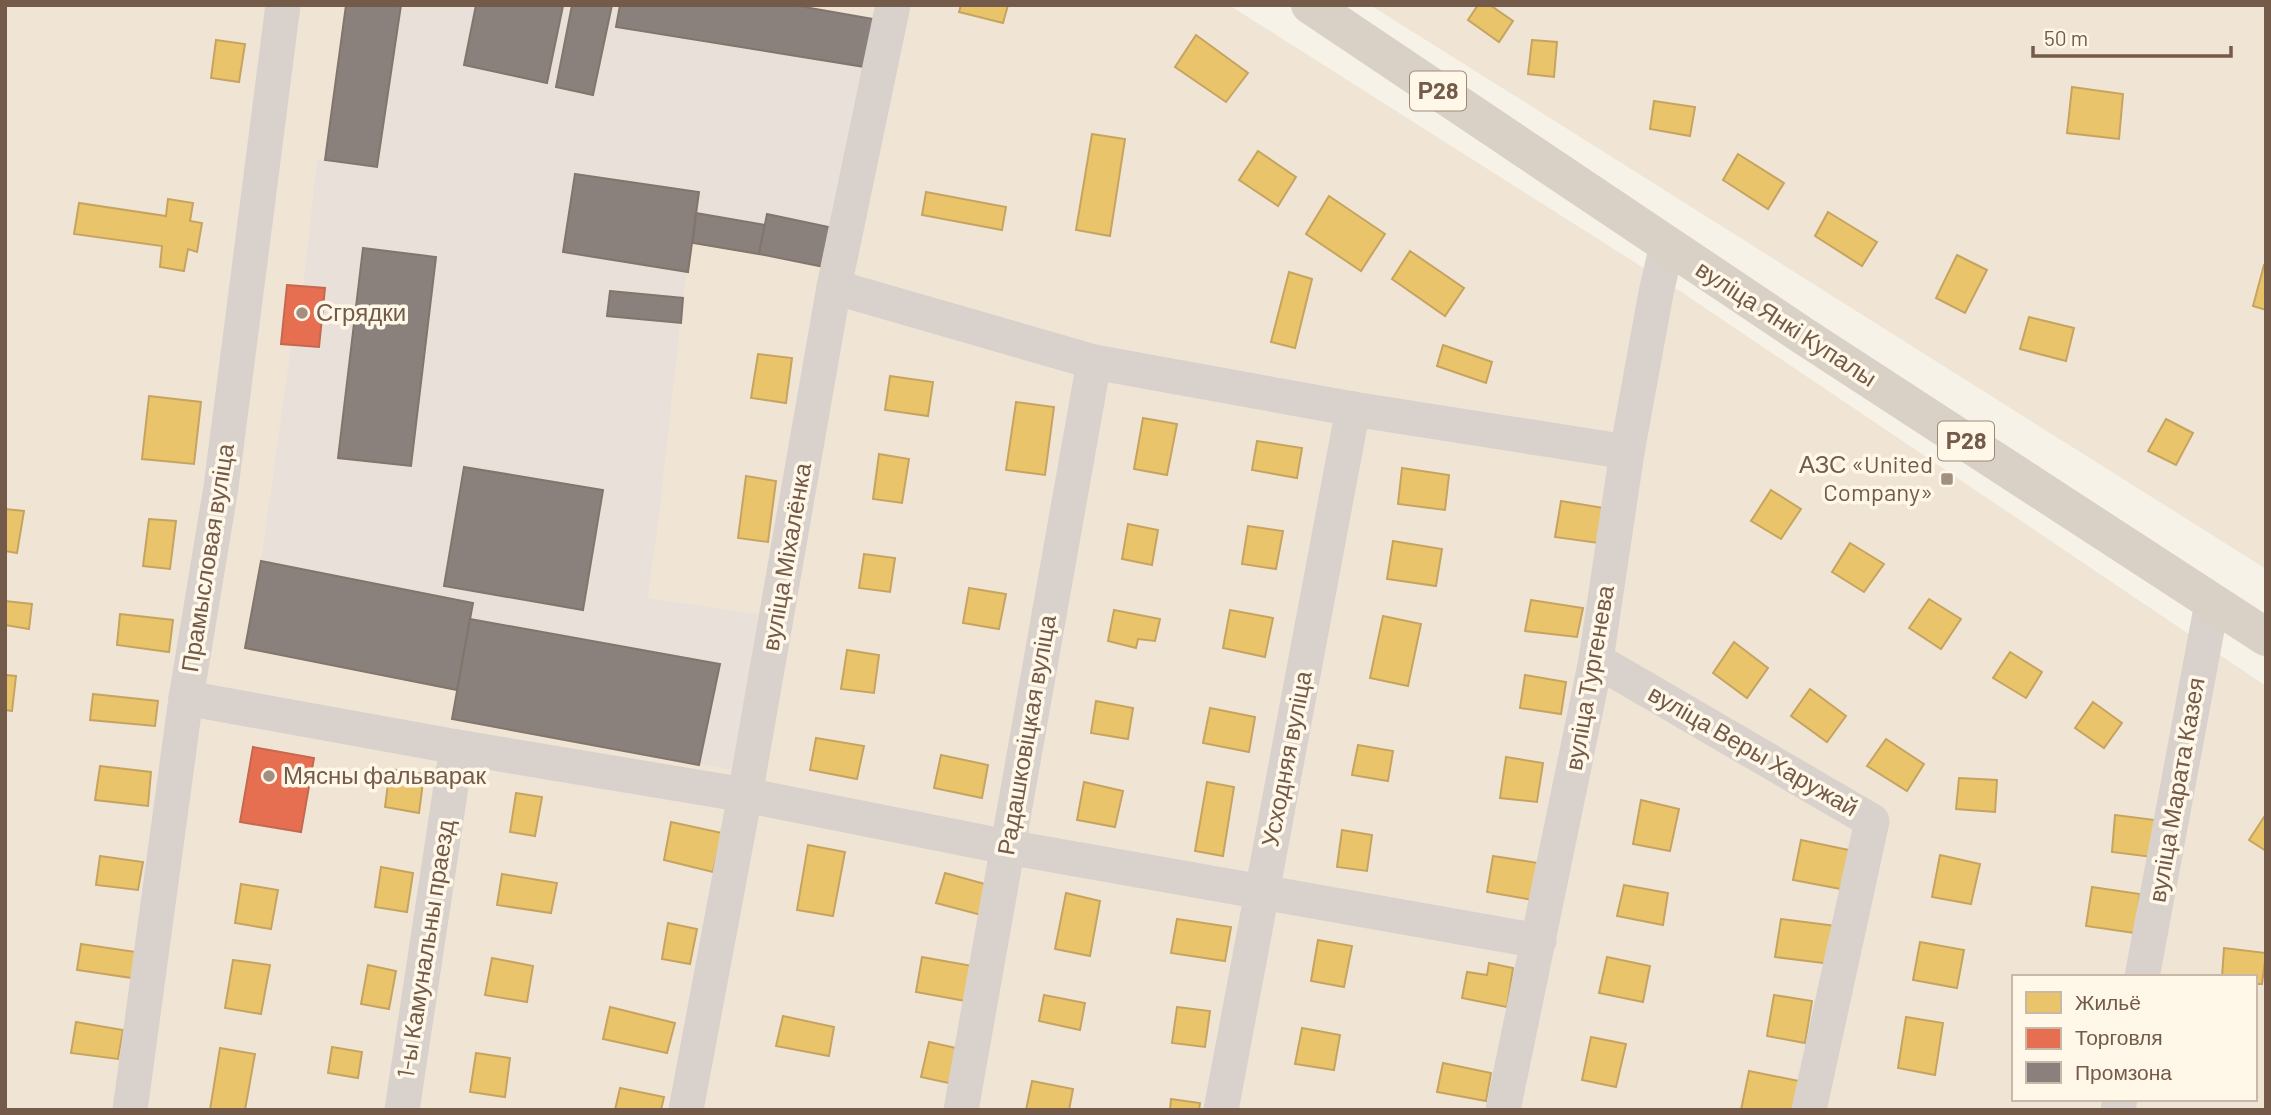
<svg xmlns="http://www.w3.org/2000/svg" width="2271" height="1115" font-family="Barlow,sans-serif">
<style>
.residential{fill:#f0e5d5;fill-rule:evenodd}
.industrial{fill:#e9e1d9}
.homes{fill:#e9c46a;stroke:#c6a460;stroke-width:2}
.shops{fill:#e76f51;stroke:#c4694e;stroke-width:2}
.industry{fill:#8a817c;stroke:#83756c;stroke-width:2}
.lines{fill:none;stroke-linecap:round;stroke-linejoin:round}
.minor{stroke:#d9d2cc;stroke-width:35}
.major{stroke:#dad1c6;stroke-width:38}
.poi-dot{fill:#a28f80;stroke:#fff7e8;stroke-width:2.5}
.labels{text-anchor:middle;stroke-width:7;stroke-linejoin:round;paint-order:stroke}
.shield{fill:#fff7e8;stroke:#9e8978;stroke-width:2}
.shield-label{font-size:23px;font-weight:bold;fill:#745a48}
.poi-label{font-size:24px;fill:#745a48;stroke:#fff7e8;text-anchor:start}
.street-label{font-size:24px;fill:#745a48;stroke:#fff7e8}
</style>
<rect width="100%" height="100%" fill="#f7f2e8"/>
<g class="residential">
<path d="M5,5H1229L1680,291L2266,686V1110H5ZM2014,977H2255V1099H2014Z"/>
<polygon points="1370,5 2266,5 2266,569 1561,125"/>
</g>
<polygon class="industrial" points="346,5 793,5 879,20 829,268 759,254 692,244 683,298 659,516 648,598 758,614 738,771 452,719 457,690 245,648 261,561 291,345 281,344 287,285 303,286 317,159 325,160"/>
<g class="homes">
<polygon points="961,5 1008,5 1003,23 959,12"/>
<polygon points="1478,5 1490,5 1513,21 1499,42 1468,20"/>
<polygon points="1196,35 1248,73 1226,102 1175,67"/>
<polygon points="216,40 245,44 239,82 211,78"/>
<polygon points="1532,40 1557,42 1554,77 1528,74"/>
<polygon points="2072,87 2123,94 2119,139 2067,133"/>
<polygon points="1654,101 1695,107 1690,136 1650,129"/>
<polygon points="1092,134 1125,139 1110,236 1076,230"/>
<polygon points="1258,151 1296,177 1278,206 1239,180"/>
<polygon points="1738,154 1784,183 1768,209 1723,180"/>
<polygon points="926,192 1006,207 1002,230 922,215"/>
<polygon points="1329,196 1385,234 1361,271 1306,234"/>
<polygon points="168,199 193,203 190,221 202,223 197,252 188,249 184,271 160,267 162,246 74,234 79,203 166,216"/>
<polygon points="1828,212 1877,242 1862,266 1815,236"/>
<polygon points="1410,251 1464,288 1445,316 1392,279"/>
<polygon points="1957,255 1987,270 1965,313 1936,298"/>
<polygon points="2264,265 2266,265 2266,310 2253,306"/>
<polygon points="1289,272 1312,279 1295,348 1271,342"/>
<polygon points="2029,317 2074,328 2066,361 2020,349"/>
<polygon points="1443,345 1492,362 1486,383 1437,366"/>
<polygon points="758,354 792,358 786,403 751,398"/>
<polygon points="890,376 933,382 928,416 885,410"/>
<polygon points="149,396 201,402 194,464 142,459"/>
<polygon points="1016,402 1054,407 1045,475 1006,470"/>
<polygon points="1143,418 1177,424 1167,475 1134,469"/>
<polygon points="2166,419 2193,433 2176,465 2148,451"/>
<polygon points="1257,441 1302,448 1297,478 1252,470"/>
<polygon points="879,454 909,459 902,503 873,499"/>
<polygon points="1402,468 1449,475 1445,510 1398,504"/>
<polygon points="746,476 776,481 768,542 738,538"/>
<polygon points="1771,490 1801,509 1781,539 1751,521"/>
<polygon points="1561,501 1604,508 1598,543 1555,537"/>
<polygon points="5,509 24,511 17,553 5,551"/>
<polygon points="149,519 176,521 170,569 143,566"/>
<polygon points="1128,524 1158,530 1152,565 1122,559"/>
<polygon points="1248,526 1283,531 1276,569 1242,564"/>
<polygon points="1393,541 1442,549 1436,586 1387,579"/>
<polygon points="1850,543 1884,564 1864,592 1832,572"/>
<polygon points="864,554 895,558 890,592 859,588"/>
<polygon points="969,588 1006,594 999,629 963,623"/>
<polygon points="1929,599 1961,619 1941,649 1909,628"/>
<polygon points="1531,600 1583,608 1577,637 1525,631"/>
<polygon points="5,601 32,604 29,629 5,625"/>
<polygon points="1114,610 1160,619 1155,641 1138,639 1136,648 1108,641"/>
<polygon points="1230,610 1273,618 1265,657 1223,648"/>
<polygon points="120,614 173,620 169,652 117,645"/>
<polygon points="1383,616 1421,624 1408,686 1370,678"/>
<polygon points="1734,642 1768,668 1747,698 1713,673"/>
<polygon points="847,650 879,655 874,693 841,689"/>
<polygon points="2010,652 2042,672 2026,698 1993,678"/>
<polygon points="5,675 16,676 12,711 5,710"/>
<polygon points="1525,675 1566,682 1561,714 1520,708"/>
<polygon points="1810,689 1846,716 1827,742 1791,716"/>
<polygon points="93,694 158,701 155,726 90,720"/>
<polygon points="1096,701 1133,708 1128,739 1091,733"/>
<polygon points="2093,702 2122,723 2104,748 2075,728"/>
<polygon points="1210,708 1255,717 1249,752 1203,743"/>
<polygon points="816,738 864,746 857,779 810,770"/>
<polygon points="1886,739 1924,764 1907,791 1867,766"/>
<polygon points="1358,745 1393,751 1388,781 1352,775"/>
<polygon points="941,755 988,765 982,798 934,788"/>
<polygon points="1506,757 1543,763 1537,802 1500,798"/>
<polygon points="100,766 151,772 148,806 95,800"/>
<polygon points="390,769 424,774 419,813 385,807"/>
<polygon points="1959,778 1997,780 1995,812 1956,809"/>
<polygon points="1084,782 1123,791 1115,827 1077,820"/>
<polygon points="1207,782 1234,787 1223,856 1195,851"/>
<polygon points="516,793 542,797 535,836 510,832"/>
<polygon points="1641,800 1679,809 1670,851 1633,844"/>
<polygon points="2266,814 2266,851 2249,840"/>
<polygon points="2115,815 2155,820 2152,857 2112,852"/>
<polygon points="671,822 722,833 713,872 664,860"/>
<polygon points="1342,830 1372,835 1367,871 1337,867"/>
<polygon points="1801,840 1849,850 1841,889 1793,880"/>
<polygon points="808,845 845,852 833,916 797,910"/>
<polygon points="1940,855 1980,864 1971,904 1932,897"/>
<polygon points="100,856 143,862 138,890 96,885"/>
<polygon points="1493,856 1538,863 1533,900 1487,892"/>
<polygon points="381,867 413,873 407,912 375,907"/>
<polygon points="945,873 992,886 985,916 936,903"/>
<polygon points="502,874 557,883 551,913 497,905"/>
<polygon points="241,884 278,890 271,929 235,923"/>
<polygon points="1624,885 1668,893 1663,925 1617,916"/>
<polygon points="2092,887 2140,894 2135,933 2086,926"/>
<polygon points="1066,893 1100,901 1090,956 1055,949"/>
<polygon points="1177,919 1231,927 1225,961 1171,953"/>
<polygon points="1781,919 1837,926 1831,964 1775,957"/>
<polygon points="668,923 697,929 690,964 662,959"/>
<polygon points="1318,940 1352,946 1344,987 1311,981"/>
<polygon points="1920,942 1964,950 1957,988 1913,980"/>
<polygon points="81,944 136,952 132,978 77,970"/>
<polygon points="2224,948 2266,953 2262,984 2255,984 2255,977 2222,977"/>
<polygon points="922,957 978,967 971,1002 916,992"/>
<polygon points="1607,957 1650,966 1643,1002 1599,993"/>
<polygon points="492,958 533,966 527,1002 485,995"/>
<polygon points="233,960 270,965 261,1014 225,1008"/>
<polygon points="1489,963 1513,968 1507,1007 1462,998 1467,972 1487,975"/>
<polygon points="368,965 396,971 389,1009 361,1004"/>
<polygon points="1044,995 1085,1003 1080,1030 1039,1021"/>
<polygon points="1774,995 1812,1001 1805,1043 1767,1036"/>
<polygon points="610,1007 675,1023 667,1053 603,1039"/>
<polygon points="1177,1007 1210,1011 1205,1047 1172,1043"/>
<polygon points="783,1016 834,1027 829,1056 776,1046"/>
<polygon points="1906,1017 1943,1023 1935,1075 1898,1068"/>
<polygon points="76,1022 123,1030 118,1059 71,1053"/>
<polygon points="1302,1028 1340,1035 1334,1070 1295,1064"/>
<polygon points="1591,1037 1626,1044 1616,1087 1582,1080"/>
<polygon points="929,1042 965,1050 958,1085 921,1077"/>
<polygon points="332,1047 362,1052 358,1078 328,1073"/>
<polygon points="220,1048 255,1054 245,1110 210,1110"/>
<polygon points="476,1053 510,1058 505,1097 470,1092"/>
<polygon points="1443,1063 1491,1073 1486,1101 1437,1092"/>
<polygon points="1749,1071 1799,1081 1793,1110 1741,1110"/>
<polygon points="1032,1081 1073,1089 1069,1110 1026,1110"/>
<polygon points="620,1088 664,1097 661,1110 615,1110"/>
<polygon points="1171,1099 1200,1103 1199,1110 1170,1110"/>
</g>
<g class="shops">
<polygon points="287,285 325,288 319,347 281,344"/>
<polygon points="253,747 314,758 301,832 240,822"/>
</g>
<g class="industry">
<polygon points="346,5 401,5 377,167 325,160"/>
<polygon points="476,5 563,6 547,83 464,65"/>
<polygon points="572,5 612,5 593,95 556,87"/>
<polygon points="620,5 793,5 879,20 871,68 616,27"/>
<polygon points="575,174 699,192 688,272 563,252"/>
<polygon points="696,213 765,225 759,254 693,243"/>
<polygon points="767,214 838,229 829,268 759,254"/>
<polygon points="363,248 436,257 411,466 338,458"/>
<polygon points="610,291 683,298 681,323 607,316"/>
<polygon points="464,467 603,490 583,610 444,586"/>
<polygon points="261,561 473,603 457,690 245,648"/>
<polygon points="470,619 720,664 699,765 452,719"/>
</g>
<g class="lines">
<g class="minor">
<polyline points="834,287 1094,362 1353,409 1627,452"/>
<polyline points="1596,660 1872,821 1809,1110"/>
<polyline points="186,698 457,747 745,795 1007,847 1539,941"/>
<polyline points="2142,977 2212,603"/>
<polyline points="130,1110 186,698 221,487 283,5"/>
<polyline points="402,1110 457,747"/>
<polyline points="686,1110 745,795 834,287 893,5"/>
<polyline points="961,1110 1094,362"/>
<polyline points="1221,1110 1353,409"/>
<polyline points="1503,1110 1596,660 1627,452 1656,293 1667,245"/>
<polyline points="2118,1110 2120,1099"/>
</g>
<polyline class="major" points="1310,5 1802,335 2266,637"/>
</g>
<g class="poi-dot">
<circle cx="302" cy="313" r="7"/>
<rect x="1940" y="472" width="14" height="14" rx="3.5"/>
<circle cx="269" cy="776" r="7"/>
</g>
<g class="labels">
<g class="shield">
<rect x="1410" y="71.5" width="56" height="39" rx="5"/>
<rect x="1938" y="421.5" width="56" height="39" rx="5"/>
</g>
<g class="shield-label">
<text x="1438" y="99">Р28</text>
<text x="1966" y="449">Р28</text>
</g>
<g class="poi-label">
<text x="316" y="321">Сгрядки</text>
<text x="1933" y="473" text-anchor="end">АЗС «United<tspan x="1933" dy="28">Company»</tspan></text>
<text x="283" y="784">Мясны фальварак</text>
</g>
<g class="street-label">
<text transform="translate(1786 324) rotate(33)" y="8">вуліца Янкі Купалы</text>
<text transform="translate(787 557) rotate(-80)" y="8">вуліца Міхалёнка</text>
<text transform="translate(208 558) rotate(-81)" y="8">Прамысловая вуліца</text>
<text transform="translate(1590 678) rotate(-80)" y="8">вуліца Тургенева</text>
<text transform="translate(1027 735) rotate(-80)" y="8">Радашковіцкая вуліца</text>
<text transform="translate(1753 751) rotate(30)" y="8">вуліца Веры Харужай</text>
<text transform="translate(1287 759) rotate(-79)" y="8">Усходняя вуліца</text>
<text transform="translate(2177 790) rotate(-80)" y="8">вуліца Марата Казея</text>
<text transform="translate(426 949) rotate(-81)" y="8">1-ы Камунальны праезд</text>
</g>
</g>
<rect width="2271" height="1115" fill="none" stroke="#745a48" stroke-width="14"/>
<rect x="2012" y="975" width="245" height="126" fill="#fff7e8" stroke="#c7b8a8" stroke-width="2"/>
<rect x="2026" y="992" width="35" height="21" fill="#e9c46a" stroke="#c7b8a8" stroke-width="2"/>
<text x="2075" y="1010" font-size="21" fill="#745a48">Жильё</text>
<rect x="2026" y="1028" width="35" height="21" fill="#e76f51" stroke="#c7b8a8" stroke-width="2"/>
<text x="2075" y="1045" font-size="21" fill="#745a48">Торговля</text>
<rect x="2026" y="1062" width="35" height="21" fill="#8a817c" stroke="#c7b8a8" stroke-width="2"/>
<text x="2075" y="1080" font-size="21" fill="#745a48">Промзона</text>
<path d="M2033 46v10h198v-10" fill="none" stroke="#745a48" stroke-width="3.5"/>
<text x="2044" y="46" font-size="21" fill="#745a48" stroke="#fff7e8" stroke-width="5" paint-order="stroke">50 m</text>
</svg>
